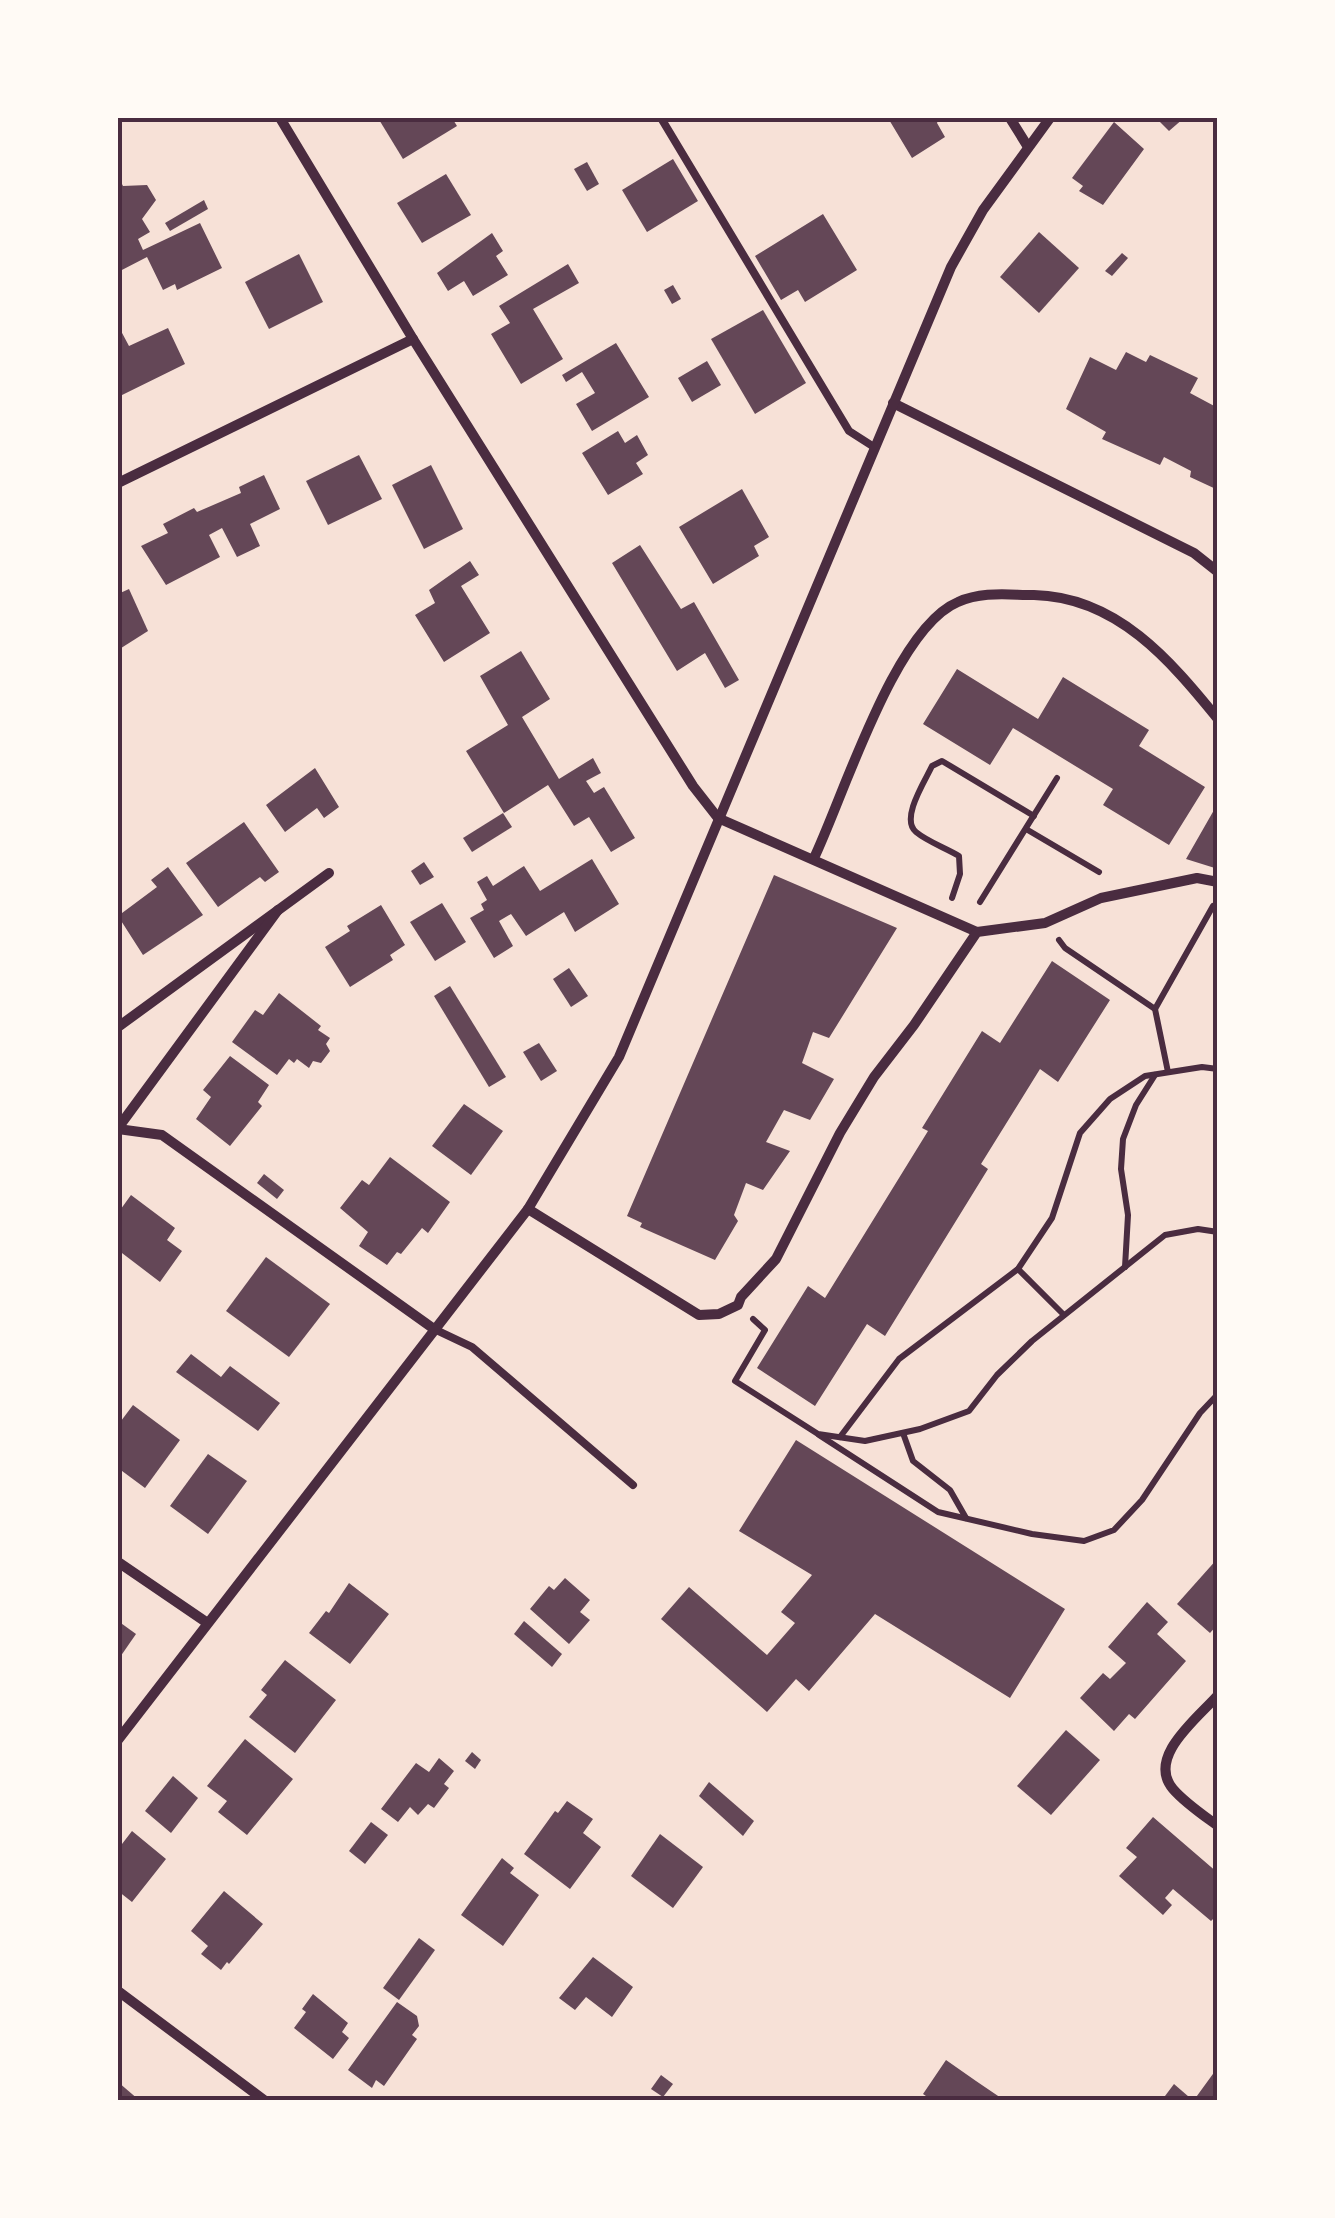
<svg xmlns="http://www.w3.org/2000/svg" width="1335" height="2218" font-family="Commissioner,sans-serif">
<style>
.building{fill:#644757}
.lines{fill:none;stroke-linecap:round;stroke-linejoin:round}
.path{stroke:#4a2c40;stroke-width:6}
.service{stroke:#4a2c40;stroke-width:8}
.minor{stroke:#4a2c40;stroke-width:10}
.neatline{fill:none;stroke:#4a2c40;stroke-width:4}
</style>
<rect width="100%" height="100%" fill="#f7e1d7"/>
<g class="building">
<polygon points="378,118 452,118 457,126 403,159"/>
<polygon points="888,118 939,118 937,123 945,137 912,158"/>
<polygon points="1156,118 1184,118 1169,131"/>
<polygon points="1114,122 1144,149 1103,205 1079,191 1083,186 1072,178"/>
<polygon points="673,159 698,201 647,232 622,190"/>
<polygon points="587,162 599,184 587,191 574,169"/>
<polygon points="446,174 471,215 422,243 397,203"/>
<polygon points="118,176 123,186 147,185 156,200 142,219 150,232 138,239 143,250 200,223 222,268 177,290 175,284 163,290 147,257 118,272"/>
<polygon points="204,200 208,209 170,231 165,223"/>
<polygon points="823,214 857,270 805,302 798,290 781,300 755,256"/>
<polygon points="1039,232 1079,268 1039,313 1000,277"/>
<polygon points="492,233 503,251 496,256 508,275 473,296 464,281 448,291 437,273"/>
<polygon points="1122,253 1128,258 1112,276 1105,271"/>
<polygon points="299,254 323,302 269,329 245,282"/>
<polygon points="568,264 579,283 533,309 563,359 521,384 491,334 510,323 499,306"/>
<polygon points="673,285 681,299 672,304 664,290"/>
<polygon points="763,310 806,383 755,414 711,339"/>
<polygon points="168,328 185,364 118,397 118,333 121,331 129,346"/>
<polygon points="616,343 649,397 592,431 576,404 595,393 582,372 566,382 562,375"/>
<polygon points="1126,352 1146,362 1150,355 1198,378 1190,393 1218,408 1218,490 1190,477 1191,471 1164,457 1160,465 1102,439 1106,432 1066,409 1090,357 1116,370"/>
<polygon points="707,361 721,385 692,402 678,378"/>
<polygon points="618,431 625,443 637,435 648,455 636,463 643,474 608,495 582,453"/>
<polygon points="359,455 382,499 328,525 306,481"/>
<polygon points="431,465 463,529 424,549 392,485"/>
<polygon points="264,475 280,509 250,524 260,546 237,557 222,528 209,535 220,557 166,585 141,546 168,533 163,524 194,508 197,512 241,493 239,487"/>
<polygon points="742,489 769,537 754,546 759,556 713,584 679,527"/>
<polygon points="640,545 681,609 694,602 739,680 725,688 705,653 677,671 612,563"/>
<polygon points="470,561 479,575 461,586 490,633 444,662 415,615 435,603 429,590"/>
<polygon points="129,589 148,631 118,650 118,594"/>
<polygon points="521,651 550,699 522,717 559,779 593,758 601,773 586,781 594,793 604,787 635,838 611,852 589,817 574,826 548,785 504,813 466,751 508,725 480,676"/>
<polygon points="957,669 1038,719 1063,677 1149,730 1139,746 1205,787 1169,845 1103,805 1113,789 1013,728 990,765 923,724"/>
<polygon points="315,768 339,807 324,818 317,808 285,832 266,805"/>
<polygon points="1218,803 1216,840 1218,869 1186,859"/>
<polygon points="503,813 512,827 472,852 463,838"/>
<polygon points="244,822 279,872 265,882 260,877 218,907 186,863"/>
<polygon points="592,859 619,904 575,932 564,912 526,936 511,914 499,921 513,946 494,958 470,918 484,910 481,904 487,900 477,882 487,876 493,886 524,866 540,891"/>
<polygon points="424,862 434,877 420,885 411,871"/>
<polygon points="168,867 203,915 143,955 118,916 157,887 151,880"/>
<polygon points="774,875 897,928 829,1038 813,1032 802,1063 834,1079 810,1120 784,1110 766,1142 790,1151 763,1190 746,1183 734,1215 738,1221 715,1260 640,1227 642,1223 627,1216"/>
<polygon points="442,903 466,942 435,961 410,922"/>
<polygon points="381,905 405,945 390,955 393,960 350,987 325,947 350,931 347,926"/>
<polygon points="1052,961 1110,1000 1058,1082 1040,1069 981,1164 988,1169 885,1336 867,1324 815,1406 757,1368 808,1286 825,1298 928,1131 922,1128 982,1031 1000,1043"/>
<polygon points="569,968 588,996 571,1007 553,979"/>
<polygon points="450,986 506,1077 489,1087 434,996"/>
<polygon points="279,993 321,1026 318,1030 330,1038 326,1044 330,1051 321,1063 313,1061 309,1068 297,1059 294,1063 289,1059 277,1075 232,1042 255,1010 263,1015"/>
<polygon points="539,1043 557,1071 541,1081 523,1052"/>
<polygon points="230,1056 269,1085 258,1102 262,1106 230,1146 196,1119 211,1097 203,1090"/>
<polygon points="464,1104 503,1131 471,1175 432,1146"/>
<polygon points="390,1157 450,1202 428,1233 422,1228 401,1254 397,1252 387,1265 359,1246 368,1232 340,1208 362,1180 369,1185"/>
<polygon points="264,1174 284,1190 277,1199 257,1183"/>
<polygon points="131,1195 175,1228 167,1240 182,1251 160,1282 118,1250 118,1213"/>
<polygon points="266,1257 330,1304 289,1357 226,1311"/>
<polygon points="191,1354 221,1377 230,1366 280,1403 258,1431 176,1372"/>
<polygon points="133,1405 180,1440 145,1488 118,1468 118,1425"/>
<polygon points="796,1440 1065,1609 1010,1698 875,1614 809,1691 796,1679 767,1712 661,1619 689,1587 767,1655 795,1623 781,1612 812,1575 739,1531"/>
<polygon points="208,1454 247,1481 208,1534 170,1506"/>
<polygon points="1218,1558 1218,1624 1210,1633 1177,1604"/>
<polygon points="565,1578 590,1600 580,1612 590,1620 569,1644 530,1609 549,1586 554,1590"/>
<polygon points="349,1583 389,1614 350,1664 309,1633 326,1611 329,1613"/>
<polygon points="1147,1602 1168,1622 1157,1634 1186,1661 1135,1719 1129,1714 1114,1731 1080,1698 1103,1673 1110,1679 1126,1663 1108,1647"/>
<polygon points="118,1621 136,1634 118,1660"/>
<polygon points="524,1621 562,1654 552,1667 514,1634"/>
<polygon points="285,1660 336,1700 295,1753 249,1717 267,1695 261,1690"/>
<polygon points="1066,1730 1100,1760 1051,1815 1017,1786"/>
<polygon points="245,1739 293,1779 247,1835 218,1812 227,1801 207,1786"/>
<polygon points="472,1752 481,1760 475,1769 465,1761"/>
<polygon points="439,1758 454,1771 444,1784 449,1788 434,1808 428,1804 418,1815 410,1807 398,1822 381,1809 416,1763 429,1772"/>
<polygon points="173,1776 198,1798 171,1833 145,1811"/>
<polygon points="709,1782 754,1821 743,1836 699,1796"/>
<polygon points="567,1801 593,1819 583,1833 601,1847 570,1889 524,1854 555,1811 558,1813"/>
<polygon points="1153,1817 1218,1873 1218,1914 1211,1921 1173,1889 1165,1898 1172,1905 1163,1915 1119,1876 1137,1857 1126,1848"/>
<polygon points="371,1822 388,1835 365,1864 349,1851"/>
<polygon points="132,1831 166,1859 132,1902 118,1891 118,1841 122,1844"/>
<polygon points="660,1834 703,1867 673,1908 631,1876"/>
<polygon points="502,1858 514,1868 510,1873 539,1895 503,1946 461,1915"/>
<polygon points="224,1891 263,1924 229,1964 227,1962 221,1970 201,1954 208,1946 191,1931"/>
<polygon points="419,1938 435,1950 399,2000 383,1988"/>
<polygon points="593,1957 633,1987 612,2017 586,1997 575,2010 559,1998"/>
<polygon points="313,1994 348,2023 342,2032 349,2038 333,2059 294,2028 306,2012 302,2009"/>
<polygon points="397,2002 417,2016 419,2026 412,2035 417,2039 384,2086 376,2080 372,2088 348,2070"/>
<polygon points="946,2060 976,2081 1004,2100 932,2100 923,2094"/>
<polygon points="1218,2067 1218,2100 1207,2097 1194,2100"/>
<polygon points="661,2075 673,2084 663,2097 651,2089"/>
<polygon points="118,2082 139,2100 118,2100"/>
<polygon points="1174,2084 1189,2097 1186,2100 1162,2100"/>
</g>
<g class="lines">
<g class="path">
<polyline points="1026,829 1099,872"/>
<path d="M952,898L960,874L959,856C946,848 928,842 916,832C900,819 925,781 932,766L942,761L1034,816"/>
<polyline points="980,902 1057,778"/>
<polyline points="1059,940 1065,948 1155,1009 1168,1072"/>
<polyline points="1155,1009 1213,906"/>
<polyline points="1125,1267 1128,1215 1121,1169 1123,1139 1136,1105 1155,1075"/>
<polyline points="1018,1269 1064,1315"/>
<polyline points="753,1319 765,1330 735,1381 818,1434 865,1441 920,1429 969,1411 997,1375 1032,1341 1165,1235 1198,1229 1218,1232"/>
<polyline points="903,1433 913,1461 950,1490 966,1518"/>
<polyline points="819,1435 938,1512 1032,1534 1084,1541 1114,1530 1142,1500 1200,1413 1218,1394"/>
<polyline points="840,1437 899,1359 1018,1269 1052,1218 1080,1133 1110,1099 1145,1076 1202,1067 1218,1069"/>
</g>
<g class="service">
<polyline points="661,118 849,431 874,447"/>
<polyline points="434,1329 472,1347 633,1485"/>
</g>
<g class="minor">
<polyline points="280,118 413,339 693,786 718,818 977,932"/>
<polyline points="1010,118 1028,147"/>
<polyline points="893,403 1194,553 1218,572"/>
<polyline points="118,483 413,339"/>
<path d="M814,858C844,795 895,628 958,602C983,591 1008,595 1034,595C1117,597 1170,660 1218,719"/>
<polyline points="118,1027 329,873"/>
<polyline points="118,1128 278,910"/>
<polyline points="118,1129 162,1135 434,1329"/>
<polyline points="528,1209 699,1315 719,1314 738,1305 741,1297 776,1259 840,1133 874,1077 914,1025 977,932 1045,923 1101,898 1197,878 1218,882"/>
<polyline points="118,1562 206,1622"/>
<path d="M1218,1695C1198,1718 1146,1757 1173,1789C1185,1803 1203,1815 1218,1826"/>
<polyline points="118,1740 528,1209 619,1057 951,267 983,210 1050,118"/>
<polyline points="118,1991 264,2100"/>
</g>
</g>
<rect width="1335" height="2218" fill="none" stroke="#fffaf5" stroke-width="240"/>
<rect x="120" y="120" width="1095" height="1978" class="neatline"/>
</svg>
